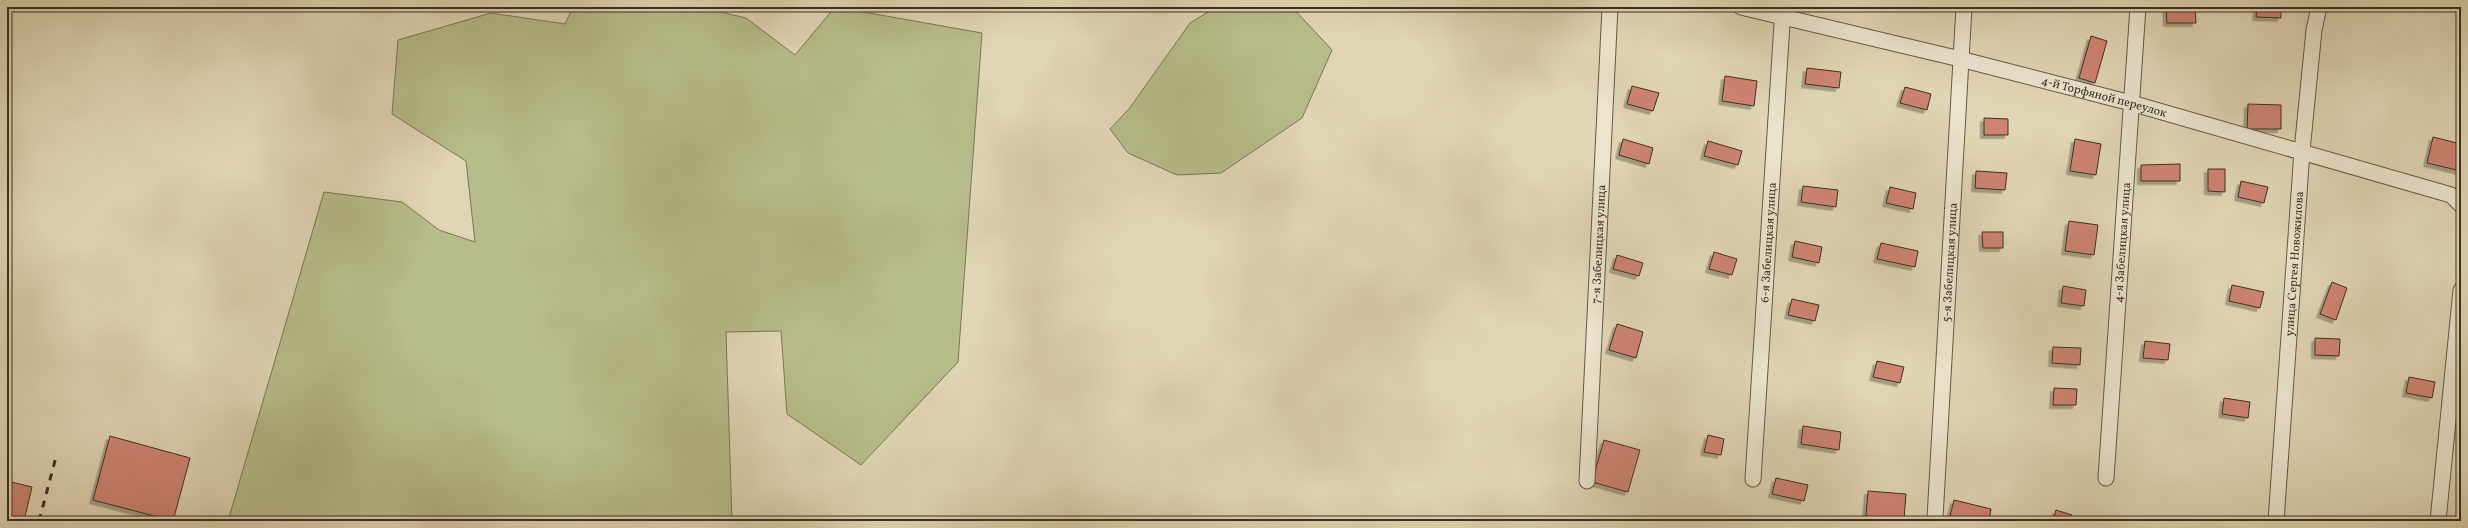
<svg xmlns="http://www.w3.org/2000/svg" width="2468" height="528" font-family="Vollkorn,serif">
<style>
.green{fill:#b6bc8a;stroke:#797656}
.building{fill:#ce8473;stroke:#3c3021;filter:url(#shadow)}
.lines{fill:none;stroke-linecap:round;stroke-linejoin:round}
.street-casing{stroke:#655946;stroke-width:17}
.street{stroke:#ebe4ce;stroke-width:15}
.rail{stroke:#3c3021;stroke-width:3;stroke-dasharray:7 7;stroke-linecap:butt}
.labels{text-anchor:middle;stroke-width:3.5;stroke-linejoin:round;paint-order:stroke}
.street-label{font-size:12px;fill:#3c3021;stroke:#ebe4ce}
</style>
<defs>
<filter id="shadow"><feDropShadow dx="-3.5" dy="3.5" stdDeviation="0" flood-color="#0004"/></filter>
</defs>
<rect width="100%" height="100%" fill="#e0d5b4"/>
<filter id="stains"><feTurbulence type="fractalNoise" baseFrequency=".005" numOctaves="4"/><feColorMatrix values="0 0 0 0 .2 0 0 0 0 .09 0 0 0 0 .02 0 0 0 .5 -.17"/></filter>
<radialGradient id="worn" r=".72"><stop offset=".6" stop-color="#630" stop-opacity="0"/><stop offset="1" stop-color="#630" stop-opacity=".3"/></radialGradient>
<g class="green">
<polygon points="573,7 699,7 746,18 795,55 835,7 982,33 958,362 861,465 787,414 781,331 726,332 732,521 228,521 324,192 402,202 439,230 475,242 466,161 392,114 398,40 491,13 565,24"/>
<polygon points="1216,7 1292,7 1332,50 1302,118 1221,173 1177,175 1128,153 1110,129 1129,109 1190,23"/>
</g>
<g class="building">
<polygon points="2166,7 2195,7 2196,23 2167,23"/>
<polygon points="2257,7 2281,7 2281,18 2256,17"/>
<polygon points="2091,36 2107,41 2095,83 2079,78"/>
<polygon points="1807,68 1841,72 1839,88 1805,84"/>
<polygon points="1725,76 1757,81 1754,106 1722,101"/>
<polygon points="1632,86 1659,93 1653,111 1627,104"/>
<polygon points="1905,87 1931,94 1927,110 1900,103"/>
<polygon points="2248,104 2281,105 2281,129 2247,129"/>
<polygon points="1984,118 2008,119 2008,135 1984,135"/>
<polygon points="2433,137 2461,144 2461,171 2427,163"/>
<polygon points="1623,139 1653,148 1649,164 1619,155"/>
<polygon points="2075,139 2101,144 2096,175 2070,171"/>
<polygon points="1708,141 1742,151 1738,165 1704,156"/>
<polygon points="2180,164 2180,181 2141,181 2141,165"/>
<polygon points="2208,169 2225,169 2225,192 2208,191"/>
<polygon points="1976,171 2007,173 2005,190 1975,188"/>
<polygon points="2241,181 2268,187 2264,203 2238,197"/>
<polygon points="1803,186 1838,190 1836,207 1801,202"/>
<polygon points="1890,187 1916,193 1913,209 1886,203"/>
<polygon points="2069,221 2098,225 2094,255 2065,251"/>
<polygon points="1982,232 2003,232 2003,248 1983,248"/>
<polygon points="1795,241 1822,247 1819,263 1792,257"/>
<polygon points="1881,243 1918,251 1915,267 1877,259"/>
<polygon points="1714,252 1737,259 1732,275 1709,269"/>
<polygon points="1617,255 1643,263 1639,276 1613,269"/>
<polygon points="2332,282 2347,288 2336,320 2320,314"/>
<polygon points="2232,285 2264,292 2260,308 2229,301"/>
<polygon points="2063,286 2086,290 2084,306 2061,303"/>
<polygon points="1792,299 1819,305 1815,321 1788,315"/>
<polygon points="1617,324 1643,332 1636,358 1609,350"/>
<polygon points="2315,338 2340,339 2339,356 2315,355"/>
<polygon points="2145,341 2170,344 2168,360 2143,358"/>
<polygon points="2053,347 2081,348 2080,365 2052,363"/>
<polygon points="1877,361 1904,367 1900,383 1873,377"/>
<polygon points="2409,377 2435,382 2432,398 2406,393"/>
<polygon points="2054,388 2077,389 2076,405 2053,405"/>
<polygon points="2224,398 2250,402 2248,418 2222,414"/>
<polygon points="1803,426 1841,432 1839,450 1801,444"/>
<polygon points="1708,435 1724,439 1721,455 1704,452"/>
<polygon points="110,436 190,458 173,521 93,500"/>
<polygon points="1604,440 1640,450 1628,492 1592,482"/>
<polygon points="1776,478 1808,485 1804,501 1772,494"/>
<polygon points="7,481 32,487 24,521 7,521"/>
<polygon points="1868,491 1906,494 1904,519 1866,516"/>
<polygon points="1954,500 1991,509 1989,521 1969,521 1950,516"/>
<polygon points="2056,510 2072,515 2070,521 2053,521"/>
</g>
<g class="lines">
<g class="street-casing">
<g id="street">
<path id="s1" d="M1741,7L1960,59L2131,103L2451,195L2461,205"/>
<path id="s2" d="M2106,478L2138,7"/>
<path id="s3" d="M1753,479L1783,8"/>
<path id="s4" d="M1587,481L1610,7"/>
<path id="s5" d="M1935,518L1964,7"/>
<path id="s6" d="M2276,521L2302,151L2314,30L2319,7"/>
<polyline points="2438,521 2461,290"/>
</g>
</g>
<use href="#street" class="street"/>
<polyline class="rail" points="39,521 56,457"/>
</g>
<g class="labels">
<g class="street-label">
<text dy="4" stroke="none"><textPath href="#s1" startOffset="374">4-й Торфяной переулок</textPath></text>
<text dy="4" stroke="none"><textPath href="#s3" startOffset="237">6-я Забелицкая улица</textPath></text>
<text dy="4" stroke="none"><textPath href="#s2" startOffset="236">4-я Забелицкая улица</textPath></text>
<text dy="4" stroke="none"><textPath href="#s4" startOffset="237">7-я Забелицкая улица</textPath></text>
<text dy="4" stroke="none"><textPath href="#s5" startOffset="256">5-я Забелицкая улица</textPath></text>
<text dy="4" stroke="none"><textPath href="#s6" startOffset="258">улица Сергея Новожилова</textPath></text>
</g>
</g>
<rect width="2468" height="528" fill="none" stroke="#e0d5b4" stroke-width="24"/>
<rect x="8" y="8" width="2452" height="512" fill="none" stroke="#3c3021" stroke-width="2"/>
<rect x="12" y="12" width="2444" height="504" fill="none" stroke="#3c3021"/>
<rect width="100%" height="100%" filter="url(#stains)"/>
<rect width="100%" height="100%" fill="url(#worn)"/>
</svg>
